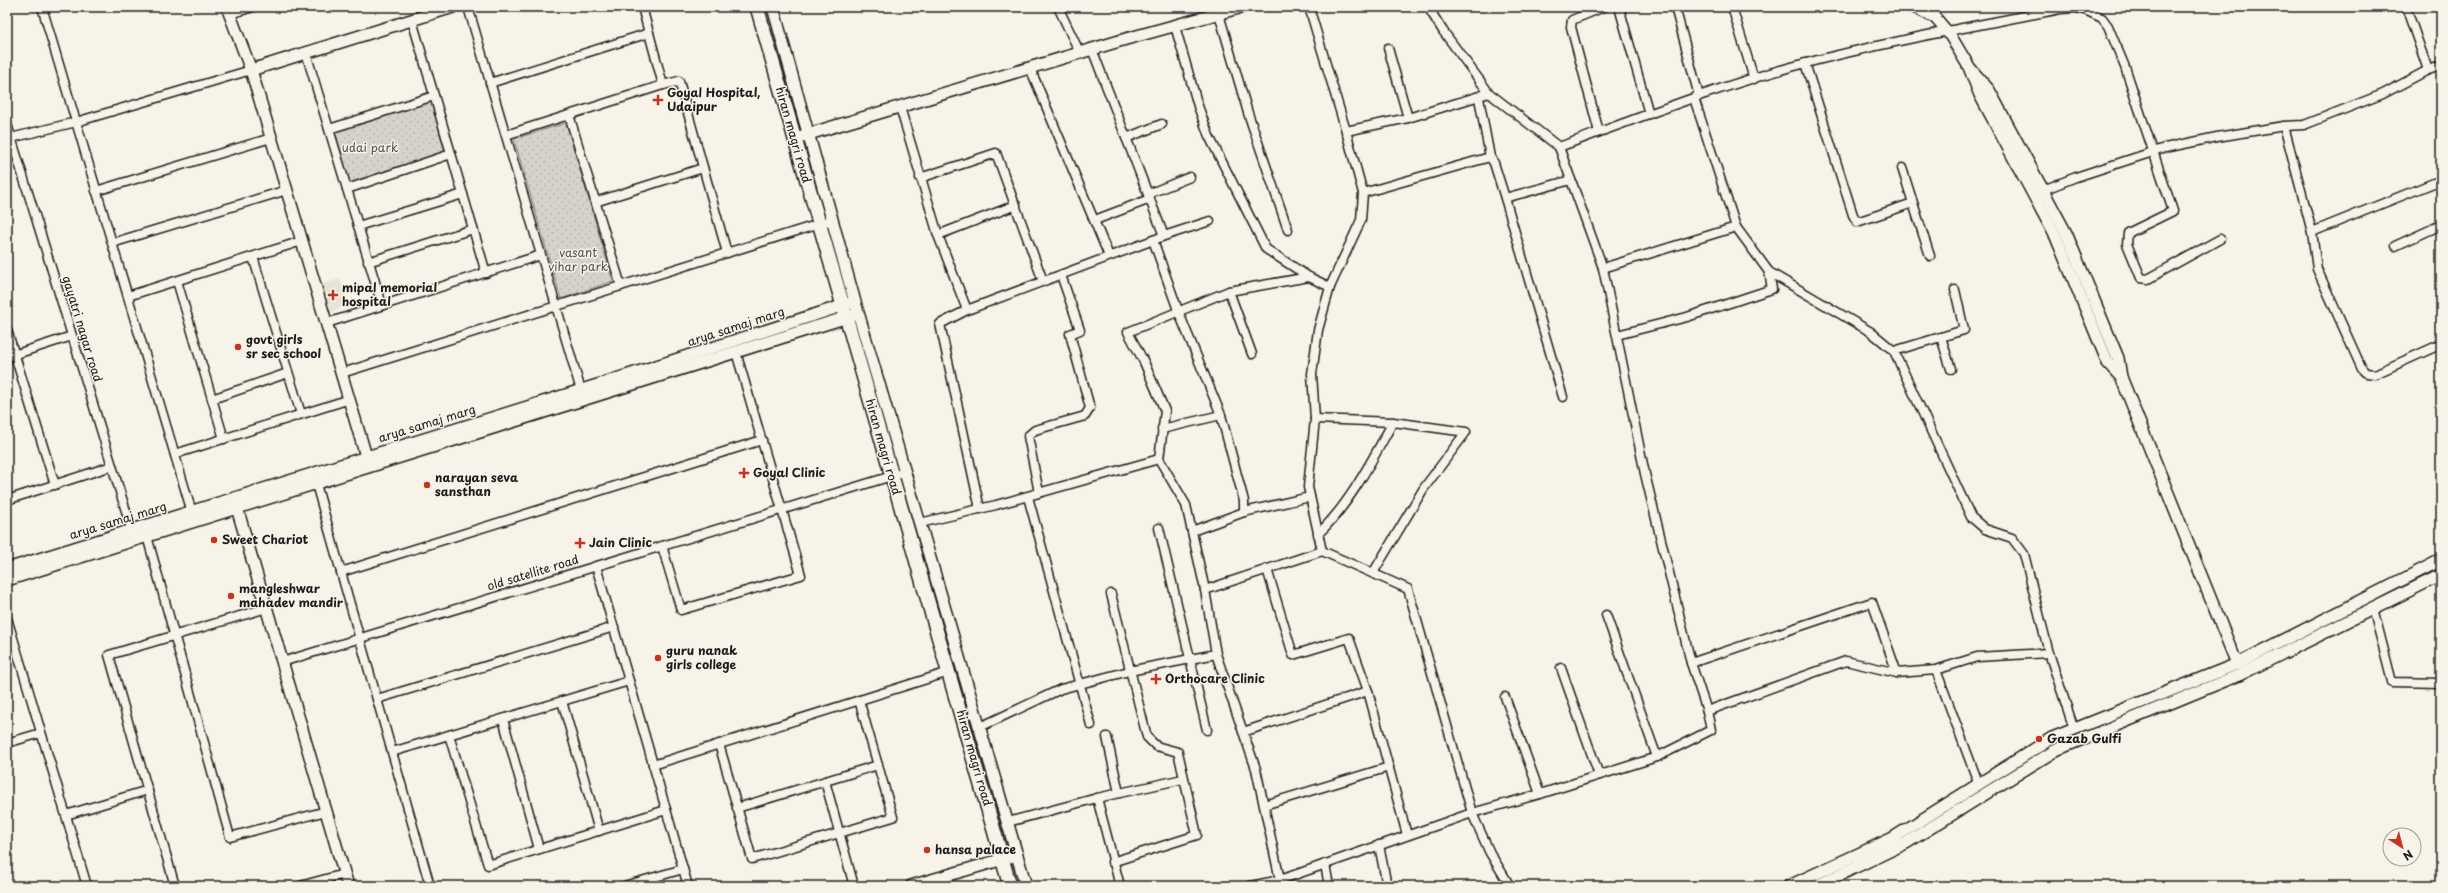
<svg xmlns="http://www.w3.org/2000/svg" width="2448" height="893" font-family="'Playpen Sans',sans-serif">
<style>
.built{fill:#e6e3d9}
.park{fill:url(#park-dots);stroke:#7a7874}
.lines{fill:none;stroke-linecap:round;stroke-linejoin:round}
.street-casing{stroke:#1c1c1c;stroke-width:11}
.secondary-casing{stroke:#1c1c1c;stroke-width:14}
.primary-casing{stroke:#1c1c1c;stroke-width:16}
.street{stroke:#f7f3e8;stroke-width:8}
.secondary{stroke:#f7f3e8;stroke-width:11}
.primary{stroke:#f7f3e8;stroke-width:13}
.poi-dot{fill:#c8321e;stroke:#f7f3e8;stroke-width:1.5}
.labels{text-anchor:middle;stroke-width:3;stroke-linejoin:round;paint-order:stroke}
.poi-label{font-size:12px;font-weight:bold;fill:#1c1c1c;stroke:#f7f3e8;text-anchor:start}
.street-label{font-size:12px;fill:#1c1c1c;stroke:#f7f3e8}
.park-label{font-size:12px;fill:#545351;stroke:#f7f3e8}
</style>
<defs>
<pattern id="park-dots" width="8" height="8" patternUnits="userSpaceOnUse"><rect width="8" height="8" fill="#d7d3cb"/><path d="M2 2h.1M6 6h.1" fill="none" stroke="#b8b5ae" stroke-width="1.8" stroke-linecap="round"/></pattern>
</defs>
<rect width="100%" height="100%" fill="#f7f3e8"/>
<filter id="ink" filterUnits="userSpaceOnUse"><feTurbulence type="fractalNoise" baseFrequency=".025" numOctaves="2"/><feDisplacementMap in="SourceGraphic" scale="8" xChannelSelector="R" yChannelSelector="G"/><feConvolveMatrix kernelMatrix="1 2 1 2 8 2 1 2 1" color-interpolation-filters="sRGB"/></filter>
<g filter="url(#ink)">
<polygon class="built" points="340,279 347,305 327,314 319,285"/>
<g class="park">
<polygon points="431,101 445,151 350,183 335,131"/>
<polygon points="566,123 613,281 561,299 514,139"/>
</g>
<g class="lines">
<g class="street-casing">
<g id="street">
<polyline points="42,7 193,516"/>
<polyline points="468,7 582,394"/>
<polyline points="1058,7 1080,53"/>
<polyline points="1309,7 1346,131 1408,118 1489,93 1559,147 1603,268 1645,474 1691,663 1707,711"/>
<polyline points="1428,7 1443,31 1489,93"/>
<polyline points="1619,7 1649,114"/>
<polyline points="1675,7 1699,96"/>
<polyline points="1732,7 1754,79"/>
<polyline points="2406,7 2428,70"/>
<polyline points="230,14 253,7"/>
<polyline points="1219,14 1248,113 1288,230"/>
<polyline points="412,20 486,273"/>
<polyline points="1388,48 1408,118"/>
<polyline points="306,53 382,305"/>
<polyline points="1805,63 1853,215 1857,222 1913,203 1902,168"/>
<polyline points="1030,68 1109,256"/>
<polyline points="490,83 649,33"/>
<polyline points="663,85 679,81 727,253"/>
<polyline points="1479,98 1490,157 1494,163 1505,198 1563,397"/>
<polyline points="1694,98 1736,227 1769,272 1871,332 1894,351 1971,517 1985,529 2012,538 2024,554 2049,653"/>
<polyline points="900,107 938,235 967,310"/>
<polyline points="569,115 621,286"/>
<polyline points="7,124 133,534"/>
<polyline points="2284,126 2312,232 2317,269 2362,369 2366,373 2375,374 2437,346"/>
<polyline points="329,129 434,96"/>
<polyline points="1599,132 1571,27 1572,20 1604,7"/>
<polyline points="506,135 663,85 642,7"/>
<polyline points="11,138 76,122 251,70"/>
<polyline points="1126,138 1162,124"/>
<path d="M1559,147C1641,117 1722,85 1806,63C1889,41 1975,26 2060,9L2076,8L2087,11L2102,18L2108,26L2125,67L2173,211L2128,233L2127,244L2141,278L2148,279L2220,239"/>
<polyline points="920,178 996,153 1043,281"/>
<polyline points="347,189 451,154"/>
<polyline points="96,191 271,138"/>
<polyline points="2038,192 2076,177 2165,148 2217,137 2284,126 2304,125 2383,94 2428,70 2441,66"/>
<polyline points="1363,193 1490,157"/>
<polyline points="1148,194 1190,177"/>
<polyline points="1505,198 1571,180"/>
<polyline points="595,202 703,168"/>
<polyline points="1913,203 1930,256"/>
<polyline points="1095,220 1150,199"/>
<polyline points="358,226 463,194"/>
<polyline points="2312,232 2441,180"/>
<polyline points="938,235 1016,205"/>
<polyline points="1164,236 1210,221"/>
<polyline points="1153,240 1179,313 1221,415 1244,501 1244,512"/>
<polyline points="112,243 287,190"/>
<polyline points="2395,246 2441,225"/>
<polyline points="253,257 301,414"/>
<polyline points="368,262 473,229"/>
<polyline points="1603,268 1736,227"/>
<polyline points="177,281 224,439"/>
<polyline points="1330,287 1361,220 1363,193 1346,131"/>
<polyline points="1229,291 1252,354"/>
<polyline points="128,296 302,241"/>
<polyline points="327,323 541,255"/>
<polyline points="7,330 55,485"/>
<polyline points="1617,335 1687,317 1772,289 1769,272"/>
<polyline points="1941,337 1951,369"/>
<polyline points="1894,351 1964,330 1955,290"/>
<polyline points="7,357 72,336"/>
<polyline points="342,373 832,220"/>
<polyline points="212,399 288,373"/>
<polyline points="1315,419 1393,422 1466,432 1424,488 1373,573"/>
<polyline points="1162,429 1221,415"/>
<polyline points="175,454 350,399"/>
<polyline points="1159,459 1186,505 1205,590"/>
<polyline points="316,484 430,886"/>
<polyline points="1039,493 1028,436 1035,430 1085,416 1090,408 1070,334 1080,330 1061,275"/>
<polyline points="1028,497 1091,725"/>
<polyline points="7,500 112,466"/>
<polyline points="980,509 940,324 967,310 1164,236 1092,49"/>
<polyline points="920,523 996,505 1159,459 1165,411 1144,362 1128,332 1229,291 1309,277"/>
<polyline points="1159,528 1207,730"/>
<polyline points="1192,531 1244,512 1310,497"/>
<path d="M1318,534C1350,504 1372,460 1393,422"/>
<polyline points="147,536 230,837 326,811"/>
<polyline points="662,546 681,610 801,575 736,352"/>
<polyline points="1322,551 1408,589 1472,813 1490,853 1510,886"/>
<polyline points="596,566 688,886"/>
<polyline points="1267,569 1293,655 1349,638 1368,691"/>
<polyline points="341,572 762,440"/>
<polyline points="1111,594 1147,737 1156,746 1178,752 1197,835 1112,862"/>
<polyline points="2373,608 2392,682 2441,683"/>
<polyline points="1606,615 1657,757"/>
<polyline points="7,618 87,886"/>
<polyline points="1216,654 1256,769 1280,880"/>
<polyline points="282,662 905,472"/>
<polyline points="1691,663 1872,602 1897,673"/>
<polyline points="1561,668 1599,775"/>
<polyline points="1936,670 1979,785"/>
<polyline points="1505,697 1540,794"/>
<polyline points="377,699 614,627"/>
<polyline points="562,701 599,831"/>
<polyline points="503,719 539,849"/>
<polyline points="980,727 1061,689 1129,671 1216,654 1205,590 1322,551 1308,487 1315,419 1312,374 1318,330 1330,287 1309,277 1266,249 1209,136 1198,106 1175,26"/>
<polyline points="1243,732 1368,691 1407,835"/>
<polyline points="449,735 488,865 666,810"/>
<polyline points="1107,737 1119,793"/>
<polyline points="7,743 41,733"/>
<polyline points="719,744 752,859 893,817 859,700"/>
<polyline points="392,752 629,681"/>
<polyline points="653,765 949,672"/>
<polyline points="825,781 854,886"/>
<polyline points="1097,798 1120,886"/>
<polyline points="1264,805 1389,767"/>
<polyline points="737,808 878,765"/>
<polyline points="66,815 148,790"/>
<polyline points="1008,822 1097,798 1183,779"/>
<polyline points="1379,845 1387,886"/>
<polyline points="1325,864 1329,886"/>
<polyline points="175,886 109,655 267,608"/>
<polyline points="300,886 344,874"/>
<polyline points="624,886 683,869"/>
<polyline points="1250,886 1280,880 1472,813 1540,794 1657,757 1711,730 1707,711 1846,661 1897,673 1936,670 1977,657 2049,653 2074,729"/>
</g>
</g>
<g class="secondary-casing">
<g id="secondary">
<polyline points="227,7 251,70 368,463"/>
<polyline points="773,7 855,302 1026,886"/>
<polyline points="1914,7 1932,16"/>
<polyline points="1926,7 1950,35 1969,67 1980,95 2056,237 2108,363 2121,377"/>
<polyline points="1969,67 1989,90 2066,233 2118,358 2121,377 2237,664"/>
<polyline points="251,70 453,7"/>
<polyline points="802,136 1126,39 1242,7"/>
<polyline points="235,501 348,886"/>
<polyline points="7,569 604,383 851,303"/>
<polyline points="7,580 854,315"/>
<polyline points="911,886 1017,855"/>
<polyline points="1789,886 1893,838 2052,738 2237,664 2441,560"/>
<polyline points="1816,886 1906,843 2056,750 2239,675 2441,575"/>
</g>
</g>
<g class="primary-casing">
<polyline id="primary" points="757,7 1010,886"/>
</g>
<use href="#street" class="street"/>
<use href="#secondary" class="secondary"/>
<use href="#primary" class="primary"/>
</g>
</g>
<g class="poi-dot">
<path d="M656 94h4v4h4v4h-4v4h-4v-4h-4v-4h4z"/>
<path d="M331 289h4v4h4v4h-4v4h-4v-4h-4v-4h4z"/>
<circle cx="238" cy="347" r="4"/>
<path d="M742 467h4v4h4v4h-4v4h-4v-4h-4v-4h4z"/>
<circle cx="427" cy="485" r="4"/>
<circle cx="214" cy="540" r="4"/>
<path d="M578 537h4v4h4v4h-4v4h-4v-4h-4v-4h4z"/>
<circle cx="231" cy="596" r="4"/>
<circle cx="658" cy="658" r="4"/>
<path d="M1154 673h4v4h4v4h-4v4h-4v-4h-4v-4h4z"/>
<circle cx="2039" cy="739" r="4"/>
<circle cx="927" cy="850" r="4"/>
</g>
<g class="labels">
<g class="poi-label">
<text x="667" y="97">Goyal Hospital,<tspan x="667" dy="14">Udaipur</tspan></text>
<text x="342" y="292">mipal memorial<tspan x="342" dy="14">hospital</tspan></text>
<text x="246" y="344">govt girls<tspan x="246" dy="14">sr sec school</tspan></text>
<text x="753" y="477">Goyal Clinic</text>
<text x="435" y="482">narayan seva<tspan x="435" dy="14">sansthan</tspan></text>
<text x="222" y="544">Sweet Chariot</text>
<text x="589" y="547">Jain Clinic</text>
<text x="239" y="593">mangleshwar<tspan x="239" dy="14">mahadev mandir</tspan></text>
<text x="666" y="655">guru nanak<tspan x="666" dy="14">girls college</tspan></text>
<text x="1165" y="683">Orthocare Clinic</text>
<text x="2047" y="743">Gazab Gulfi</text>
<text x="935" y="854">hansa palace</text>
</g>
<g class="street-label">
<text transform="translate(793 135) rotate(74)" y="4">hiran magri road</text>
<text transform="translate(736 327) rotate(-18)" y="4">arya samaj marg</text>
<text transform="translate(82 329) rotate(73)" y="4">gayatri nagar road</text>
<text transform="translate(427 424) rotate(-17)" y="4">arya samaj marg</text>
<text transform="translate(883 447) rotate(74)" y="4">hiran magri road</text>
<text transform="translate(118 521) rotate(-17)" y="4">arya samaj marg</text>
<text transform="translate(533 573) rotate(-17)" y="4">old satellite road</text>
<text transform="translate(974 758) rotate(74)" y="4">hiran magri road</text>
</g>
<g class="park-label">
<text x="370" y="152">udai park</text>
<text x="578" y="257">vasant<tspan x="578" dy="14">vihar park</tspan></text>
</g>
</g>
<rect width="2448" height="893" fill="none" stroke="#f7f3e8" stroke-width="24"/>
<rect x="12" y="12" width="2424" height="869" fill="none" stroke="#1c1c1c" stroke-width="1.5" filter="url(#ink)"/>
<g transform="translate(2402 847) rotate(144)"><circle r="19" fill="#f7f3e8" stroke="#9f9d96"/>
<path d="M0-3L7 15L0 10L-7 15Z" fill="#c8321e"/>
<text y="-6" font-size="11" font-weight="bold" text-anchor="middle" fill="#1c1c1c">N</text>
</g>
</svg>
